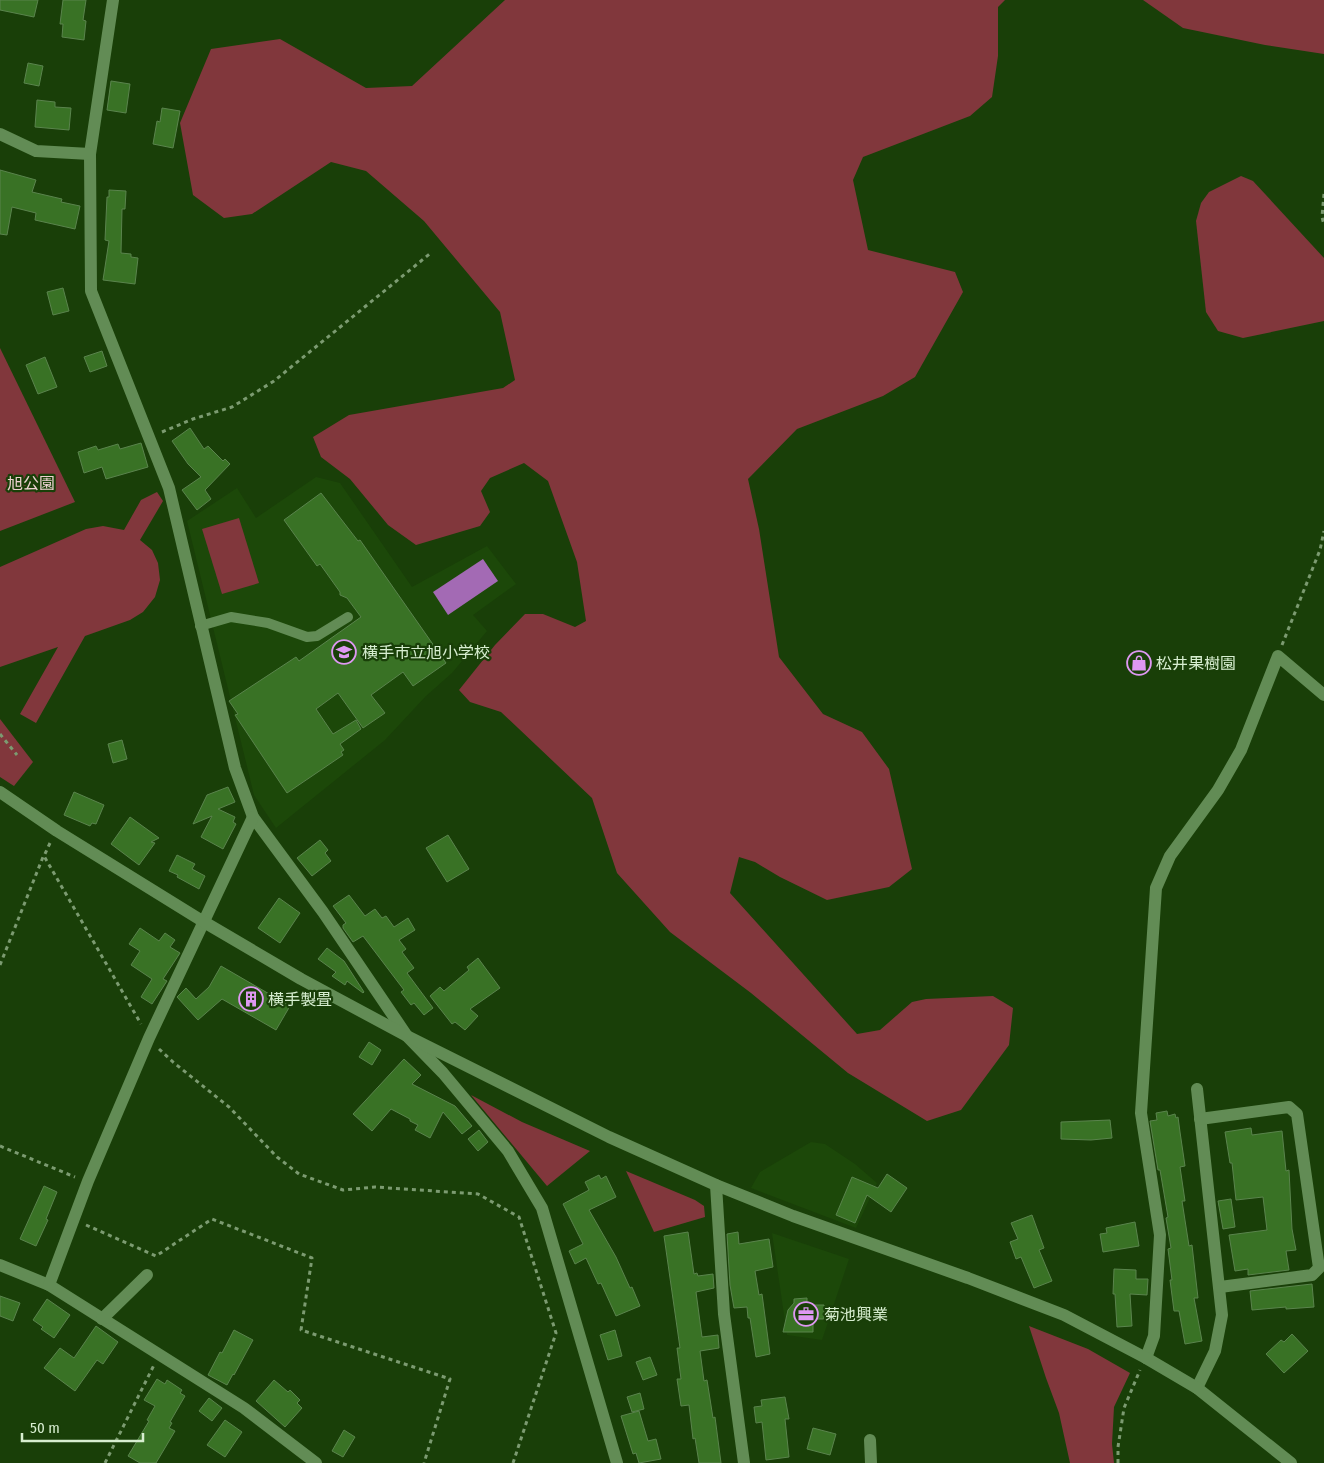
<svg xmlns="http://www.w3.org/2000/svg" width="1324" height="1463" font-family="'Fira Sans Condensed','Noto Sans JP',sans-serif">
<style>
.built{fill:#1c4809}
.green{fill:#81373c}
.water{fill:#a36ab4}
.building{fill:#397225;stroke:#5a844d}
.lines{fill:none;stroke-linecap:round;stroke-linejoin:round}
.path{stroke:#7c9b71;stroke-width:3;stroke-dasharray:4 4;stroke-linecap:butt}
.service{stroke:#628c55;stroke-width:10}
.minor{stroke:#628c55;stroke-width:12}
.tertiary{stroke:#628c55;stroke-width:12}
.labels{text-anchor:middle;stroke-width:4.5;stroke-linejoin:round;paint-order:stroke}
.park-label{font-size:16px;fill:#eed2d2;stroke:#193f08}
.poi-label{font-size:16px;fill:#d7eed0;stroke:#193f08;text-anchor:start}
</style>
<rect width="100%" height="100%" fill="#193f08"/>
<g class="built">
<polygon points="316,477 340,483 412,587 487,546 516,584 473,615 487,631 452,673 426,696 385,740 276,828 254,795 187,521 237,488 256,518"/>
<polygon points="811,1142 825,1144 855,1164 877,1183 856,1228 751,1188 760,1172"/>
<polygon points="772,1233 849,1259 822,1340 787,1335"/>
</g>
<g class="green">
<polygon points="505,0 1005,0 998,7 998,56 992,97 970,116 863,157 853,180 868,250 955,272 963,292 915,377 883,396 797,429 748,479 759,529 779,657 823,714 862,732 889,769 912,869 889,887 827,900 780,877 755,862 739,857 730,893 857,1034 880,1030 912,1002 926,999 993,996 1013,1008 1009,1045 961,1110 927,1121 848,1073 751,993 670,932 617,873 592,798 501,712 470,702 459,690 495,645 525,614 543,614 575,627 586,621 577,562 548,481 524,463 490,478 481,491 490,512 480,526 416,545 388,525 350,479 321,457 313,437 349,415 503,388 515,380 500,312 424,221 366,171 331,162 252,214 224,218 193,195 180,123 211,49 280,39 366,88 412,86"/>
<polygon points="1143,0 1324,0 1324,54 1265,45 1183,28"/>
<polygon points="1241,176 1253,181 1324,258 1324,321 1243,338 1218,331 1206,312 1196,221 1201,203 1209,192"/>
<polygon points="0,348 75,502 0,531"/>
<polygon points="157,492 163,501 140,540 152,550 158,563 160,580 155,597 143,612 130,620 85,636 36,723 20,714 58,647 0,667 0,567 86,529 103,526 124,530 141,500"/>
<polygon points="239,518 259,583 222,594 202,529"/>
<polygon points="0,719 33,762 14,786 0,777"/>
<polygon points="471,1095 522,1122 590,1151 547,1186"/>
<polygon points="626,1171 695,1200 704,1206 705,1217 654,1232"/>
<polygon points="1029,1326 1088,1349 1130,1373 1114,1407 1112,1444 1114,1463 1070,1463 1059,1413 1046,1378"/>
</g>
<polygon class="water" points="483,559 498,581 448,615 433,592"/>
<g class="building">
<polygon points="0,0 38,0 34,17 0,10"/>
<polygon points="63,0 86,0 83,20 86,21 84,40 62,37 63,24 60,24"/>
<polygon points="28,63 43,66 39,86 24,83"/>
<polygon points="111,81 130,84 126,113 107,110"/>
<polygon points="37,100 55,102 55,107 71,108 69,130 35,127"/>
<polygon points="162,108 180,111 173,148 153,144 157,121 160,122"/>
<polygon points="0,170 36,180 32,192 62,199 61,202 80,206 75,229 35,220 36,213 12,207 7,235 0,234"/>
<polygon points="109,190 126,191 125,209 122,209 121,253 131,254 131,257 138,258 135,284 103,280 109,241 105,240 107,197 109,197"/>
<polygon points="63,288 69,311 53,315 47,292"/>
<polygon points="102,351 107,366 90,372 84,357"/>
<polygon points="45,357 57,387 38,394 26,365"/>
<polygon points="190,428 204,449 208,446 223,461 225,459 230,464 205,490 211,499 197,510 182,490 201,477 188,464 172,441"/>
<polygon points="141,443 148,467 106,479 102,467 84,473 78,452 96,446 98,450 118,444 120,449"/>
<polygon points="321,493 358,541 360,540 446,663 413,686 403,672 371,695 385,713 363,728 338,693 316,709 333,734 356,720 361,729 340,744 344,750 341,752 343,755 287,793 235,715 238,714 229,701 296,657 299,661 361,617 347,598 340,595 340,592 320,564 317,566 284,520"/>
<polygon points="122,740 127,759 113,763 108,744"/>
<polygon points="228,787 235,802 218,809 235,817 233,822 236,824 223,849 201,837 212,816 193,824 207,795"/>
<polygon points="74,792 104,805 96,824 92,823 90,826 64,815"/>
<polygon points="130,817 159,838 151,842 155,843 139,865 111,844"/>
<polygon points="448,835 469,869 447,882 426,848"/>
<polygon points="320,840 328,850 325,853 331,861 312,876 297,858"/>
<polygon points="177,855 195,864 192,869 205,876 199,889 177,877 178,875 169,871"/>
<polygon points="349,895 365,916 375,909 382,918 386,916 394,927 408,918 415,930 399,940 406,949 402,952 414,968 407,973 433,1008 424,1015 414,1003 411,1005 401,992 404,990 363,936 353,942 343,928 343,925 346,923 333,906"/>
<polygon points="279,898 300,913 280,943 258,928"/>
<polygon points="140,928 159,941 165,933 175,940 170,947 180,953 163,979 167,981 152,1004 141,997 152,979 131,965 140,951 129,944"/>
<polygon points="327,948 344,961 364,992 363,993 347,981 345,985 332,976 336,972 318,959"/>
<polygon points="478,958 500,988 470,1009 478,1016 465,1030 455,1022 452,1024 430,996 440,987 444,991 469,970 467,967"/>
<polygon points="221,966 290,1006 276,1030 222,999 198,1020 177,997 186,988 196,999 209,987"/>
<polygon points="369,1042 381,1050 372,1065 359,1057"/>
<polygon points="404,1059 421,1075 412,1084 455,1106 472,1126 462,1134 443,1112 430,1138 415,1130 418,1125 410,1121 410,1119 391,1109 372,1131 353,1114"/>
<polygon points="1167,1111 1168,1116 1175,1114 1176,1118 1178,1117 1180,1132 1185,1166 1180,1167 1185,1201 1182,1201 1189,1246 1192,1245 1198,1298 1194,1298 1202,1341 1185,1344 1179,1311 1174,1311 1170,1280 1172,1280 1168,1249 1171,1248 1166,1218 1168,1217 1160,1170 1158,1170 1150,1121 1157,1120 1156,1113"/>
<polygon points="1110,1120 1112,1138 1091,1140 1061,1139 1061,1122"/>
<polygon points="1251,1128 1252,1135 1282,1131 1286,1171 1289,1170 1292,1229 1296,1250 1286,1251 1289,1270 1248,1275 1248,1269 1235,1271 1229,1235 1267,1230 1263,1197 1236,1200 1232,1163 1230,1163 1225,1132"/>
<polygon points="479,1130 488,1142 478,1151 468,1139"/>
<polygon points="887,1174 907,1188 891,1212 867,1195 855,1223 836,1215 852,1177 878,1188"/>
<polygon points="599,1175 601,1179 606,1176 616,1197 589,1210 616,1257 630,1288 632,1287 640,1306 616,1316 601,1283 598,1284 586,1258 575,1264 569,1251 583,1244 563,1204 589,1190 585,1182"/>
<polygon points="44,1186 57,1192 46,1219 48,1220 36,1246 20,1239"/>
<polygon points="1231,1199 1235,1227 1223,1229 1218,1201"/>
<polygon points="1032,1215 1044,1248 1039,1250 1052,1281 1034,1288 1021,1257 1016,1259 1010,1242 1018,1239 1011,1223"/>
<polygon points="1135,1222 1139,1246 1103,1252 1100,1234 1107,1233 1106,1228"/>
<polygon points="688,1232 694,1274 697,1273 698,1276 713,1274 714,1288 696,1292 702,1337 718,1335 719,1348 700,1351 704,1381 707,1380 713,1418 715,1417 721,1463 699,1463 695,1438 693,1439 689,1405 681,1406 677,1379 681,1379 677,1348 680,1348 664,1236"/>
<polygon points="738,1232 739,1244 769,1239 773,1267 755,1271 759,1295 762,1294 770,1354 756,1357 750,1318 748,1318 747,1307 734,1308 730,1285 727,1234"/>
<polygon points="1114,1269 1136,1270 1136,1279 1148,1279 1147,1295 1130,1294 1132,1326 1117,1327 1115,1294 1113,1294"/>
<polygon points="1312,1284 1314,1307 1286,1309 1286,1307 1252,1310 1250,1291"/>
<polygon points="0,1296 20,1303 13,1321 0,1316"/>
<polygon points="807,1298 807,1305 824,1305 824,1319 813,1319 813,1332 783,1332 788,1310 794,1303 794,1299"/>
<polygon points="47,1299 70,1315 54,1338 41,1329 43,1327 33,1320"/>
<polygon points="96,1326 118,1342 103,1364 97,1360 75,1391 44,1368 60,1348 74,1358"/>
<polygon points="234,1330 253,1340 234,1375 233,1374 227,1385 208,1375 220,1352 222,1353"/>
<polygon points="615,1330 622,1356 608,1360 600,1335"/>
<polygon points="1292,1334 1308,1351 1284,1373 1266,1354 1281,1340 1284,1342"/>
<polygon points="650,1357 657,1375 643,1380 636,1362"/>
<polygon points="157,1379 165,1384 167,1380 182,1390 180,1393 185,1396 170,1422 172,1423 169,1428 175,1431 156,1463 140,1463 128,1456 149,1421 147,1420 155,1406 144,1400"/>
<polygon points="274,1380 288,1392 290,1390 300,1400 297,1403 302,1408 285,1427 256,1401"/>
<polygon points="640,1393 644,1409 632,1412 627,1397"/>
<polygon points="785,1397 789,1419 785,1419 789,1457 766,1460 762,1422 756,1423 754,1407 762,1406 761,1400"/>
<polygon points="209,1398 222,1408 212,1421 199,1411"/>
<polygon points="639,1411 648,1441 656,1439 661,1459 639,1463 636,1453 633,1454 621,1416"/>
<polygon points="225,1420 242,1432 225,1457 207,1445"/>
<polygon points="813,1428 836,1434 830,1455 807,1449"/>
<polygon points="344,1430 355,1437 343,1457 332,1451"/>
</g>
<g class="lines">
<g class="path">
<polyline points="1324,194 1322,217 1324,225"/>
<polyline points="162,432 193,419 232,407 274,381 432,252"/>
<polyline points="1282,645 1320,550 1324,531"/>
<polyline points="0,734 17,755"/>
<polyline points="50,843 44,856 141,1024"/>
<polyline points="0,965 43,857"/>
<polyline points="159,1049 173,1062 229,1107 277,1157 299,1174 343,1190 375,1187 478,1194 519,1217 556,1333 513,1463"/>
<polyline points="0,1146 75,1177"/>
<polyline points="86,1225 156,1256 212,1219 312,1258 301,1330 450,1379 424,1463"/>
<polyline points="105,1463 154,1365"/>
<polyline points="1118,1463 1118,1447 1124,1408 1140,1370"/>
</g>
<polyline class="service" points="200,626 231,617 268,623 307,637 317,636 348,617"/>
<g class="minor">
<polyline points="113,0 90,154 91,291 169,488 235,768 253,817 323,912 407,1036 443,1073 508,1151 542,1208 617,1463"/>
<polyline points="1197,1089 1222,1315 1215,1351 1197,1388"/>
<polyline points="1200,1119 1289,1107 1297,1114 1319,1268 1312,1275 1220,1287"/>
<polyline points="716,1185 724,1314 744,1463"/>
<polyline points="0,1265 49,1285 244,1408 316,1463"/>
<polyline points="49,1285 88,1181 149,1038 253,817"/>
<polyline points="102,1319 147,1275"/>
<polyline points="1146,1358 1154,1336 1160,1235 1141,1113 1156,888 1170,856 1218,790 1241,750 1278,656 1324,695"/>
<polyline points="870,1440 871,1463"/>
</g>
<g class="tertiary">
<polyline points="0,134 36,151 90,154"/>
<polyline points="0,792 57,831 204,922 301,979 407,1036 609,1137 716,1185 793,1216 968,1278 1064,1315 1146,1358 1197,1388 1291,1463"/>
</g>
</g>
<defs>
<g id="school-ring" transform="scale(1.25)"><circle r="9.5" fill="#193f08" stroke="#de98f2" stroke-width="1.5"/><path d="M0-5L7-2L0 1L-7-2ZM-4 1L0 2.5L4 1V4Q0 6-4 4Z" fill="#de98f2"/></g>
<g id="shop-ring" transform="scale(1.25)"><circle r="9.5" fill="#193f08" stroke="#de98f2" stroke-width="1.5"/><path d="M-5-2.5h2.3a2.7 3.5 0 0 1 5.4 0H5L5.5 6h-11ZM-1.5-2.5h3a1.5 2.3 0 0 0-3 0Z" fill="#de98f2"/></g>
<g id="building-ring" transform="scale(1.25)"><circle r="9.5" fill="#193f08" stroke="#de98f2" stroke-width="1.5"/><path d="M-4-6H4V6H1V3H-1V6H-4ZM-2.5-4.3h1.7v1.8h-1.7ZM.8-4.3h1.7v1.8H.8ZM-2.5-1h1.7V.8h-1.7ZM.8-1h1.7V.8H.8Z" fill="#de98f2"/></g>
<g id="office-ring" transform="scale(1.25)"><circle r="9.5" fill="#193f08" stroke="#de98f2" stroke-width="1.5"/><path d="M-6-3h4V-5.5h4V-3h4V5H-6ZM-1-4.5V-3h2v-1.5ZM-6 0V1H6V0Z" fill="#de98f2"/></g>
</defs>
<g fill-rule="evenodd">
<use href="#school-ring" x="344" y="652"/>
<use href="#shop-ring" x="1139" y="663"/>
<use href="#building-ring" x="251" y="999"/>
<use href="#office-ring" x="806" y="1314"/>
</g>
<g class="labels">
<g class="park-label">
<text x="31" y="489">旭公園</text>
</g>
<g class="poi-label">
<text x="362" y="658">横手市立旭小学校</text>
<text x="1156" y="669">松井果樹園</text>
<text x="268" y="1005">横手製畳</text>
<text x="824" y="1320">菊池興業</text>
</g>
</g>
<path d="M22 1433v8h121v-8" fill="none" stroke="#d7eed0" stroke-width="2.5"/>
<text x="30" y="1433" font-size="15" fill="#d7eed0" stroke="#193f08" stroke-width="4" paint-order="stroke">50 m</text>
</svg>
